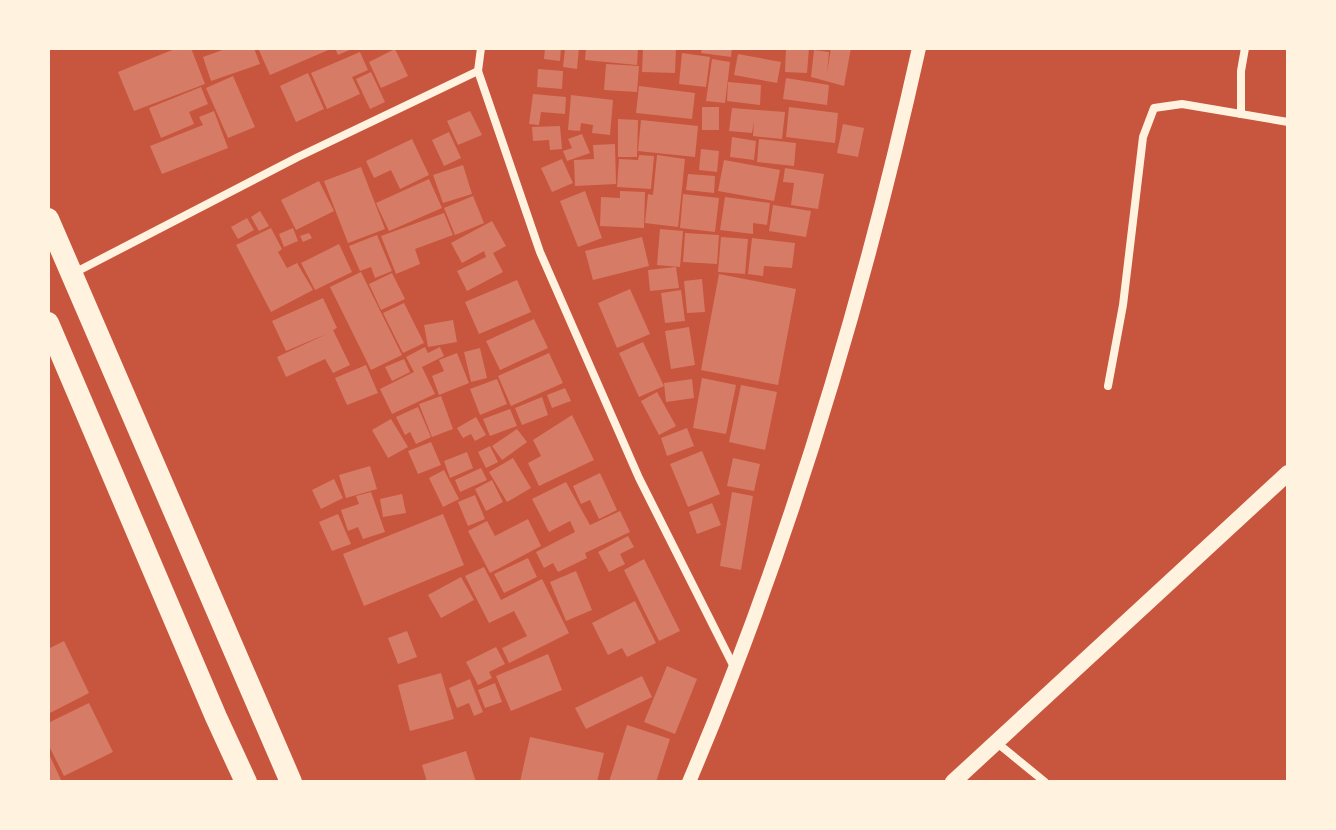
<svg xmlns="http://www.w3.org/2000/svg" width="1336" height="830" font-family="'Titillium Web',sans-serif">
<style>
.building{fill:#d67c66}
.lines{fill:none;stroke-linecap:round;stroke-linejoin:round}
.minor{stroke:#fff3e0;stroke-width:8}
.tertiary{stroke:#fff3e0;stroke-width:14}
.secondary{stroke:#fff3e0;stroke-width:16}
.trunk{stroke:#fff3e0;stroke-width:22}
</style>
<rect width="100%" height="100%" fill="#c8553d"/>
<g class="building">
<polygon points="177,48 191,48 205,84 134,111 118,72"/>
<polygon points="228,48 254,48 260,64 211,81 203,57"/>
<polygon points="258,48 333,48 270,75"/>
<polygon points="335,48 354,48 338,55"/>
<polygon points="545,48 561,48 560,61 544,59"/>
<polygon points="565,48 579,48 577,69 563,67"/>
<polygon points="586,48 638,48 637,65 585,60"/>
<polygon points="643,48 676,48 675,73 642,72"/>
<polygon points="702,48 732,48 731,57 701,53"/>
<polygon points="786,48 809,48 807,73 785,72"/>
<polygon points="831,48 851,48 844,86 811,77 814,50 829,52 827,73"/>
<polygon points="395,49 408,76 381,88 369,62"/>
<polygon points="360,52 368,70 352,77 360,94 327,109 311,73"/>
<polygon points="682,53 710,57 706,87 679,84"/>
<polygon points="738,54 781,62 777,83 734,75"/>
<polygon points="712,59 730,62 725,103 706,101"/>
<polygon points="606,64 639,66 637,92 604,90"/>
<polygon points="538,69 563,71 562,89 537,87"/>
<polygon points="371,72 385,102 370,109 356,79"/>
<polygon points="308,73 324,109 296,122 280,86"/>
<polygon points="233,76 255,127 228,138 206,88"/>
<polygon points="786,78 829,85 827,105 783,99"/>
<polygon points="728,82 761,85 760,105 727,101"/>
<polygon points="639,86 695,93 692,119 636,113"/>
<polygon points="201,87 208,104 189,112 194,124 161,138 149,108"/>
<polygon points="533,94 566,97 565,114 541,112 539,125 529,124"/>
<polygon points="571,95 613,100 610,135 592,133 593,125 581,123 580,131 568,130"/>
<rect x="702" y="107" width="17" height="23"/>
<polygon points="789,107 838,113 835,143 786,137"/>
<polygon points="732,108 785,112 782,139 753,136 754,121 752,133 729,131"/>
<polygon points="214,111 228,148 162,174 150,146 203,125 199,117"/>
<polygon points="470,111 482,135 458,145 447,121"/>
<polygon points="618,119 638,120 637,157 618,157"/>
<polygon points="641,120 698,126 695,157 638,151"/>
<polygon points="843,124 864,128 858,157 837,153"/>
<polygon points="560,126 562,149 550,150 549,140 533,141 532,127"/>
<polygon points="449,132 461,158 444,166 432,140"/>
<polygon points="582,134 590,153 567,161 563,151 572,148 568,139"/>
<polygon points="732,137 756,141 754,160 730,157"/>
<polygon points="412,139 429,175 400,189 391,170 374,178 366,161"/>
<polygon points="759,139 796,143 794,166 757,162"/>
<polygon points="615,144 616,184 575,186 574,160 594,159 593,145"/>
<polygon points="701,149 719,151 717,172 699,170"/>
<polygon points="639,155 654,156 651,189 617,187 619,159 638,160"/>
<polygon points="657,155 685,159 678,227 645,223 648,194 653,195"/>
<polygon points="562,159 573,183 552,192 541,168"/>
<polygon points="724,160 780,170 774,201 718,191"/>
<polygon points="463,165 472,194 443,203 433,175"/>
<polygon points="361,167 385,229 348,243 324,181"/>
<polygon points="785,168 824,174 818,209 791,205 794,183 783,182"/>
<polygon points="688,174 715,176 714,193 686,190"/>
<polygon points="429,179 442,208 389,231 376,203"/>
<polygon points="319,181 334,211 296,230 281,200"/>
<polygon points="585,191 602,238 578,247 560,201"/>
<polygon points="620,191 645,192 644,228 600,226 601,197 620,198"/>
<polygon points="683,194 719,198 715,232 680,228"/>
<polygon points="473,196 484,223 455,235 444,208"/>
<polygon points="725,197 770,203 767,225 753,223 753,234 720,230"/>
<polygon points="773,205 811,211 806,237 769,231"/>
<polygon points="260,211 269,226 259,231 251,217"/>
<polygon points="444,213 453,235 415,249 420,264 396,274 381,236"/>
<polygon points="247,218 254,230 238,239 231,227"/>
<polygon points="492,221 506,246 493,253 503,272 467,291 457,271 486,257 484,251 462,263 451,243"/>
<polygon points="271,228 282,249 278,252 287,268 297,263 313,290 271,312 236,245"/>
<polygon points="293,228 298,241 284,247 279,234"/>
<polygon points="660,229 683,231 680,267 657,265"/>
<polygon points="309,233 312,238 303,242 300,236"/>
<polygon points="685,233 719,235 717,264 683,262"/>
<polygon points="377,235 392,271 375,278 371,267 360,271 349,246"/>
<polygon points="642,237 649,266 593,280 585,251"/>
<polygon points="721,237 748,239 745,274 718,272"/>
<polygon points="752,238 795,243 792,268 764,266 763,276 748,274"/>
<polygon points="339,244 352,272 315,290 301,263"/>
<polygon points="676,267 679,288 650,291 648,270"/>
<polygon points="361,272 402,355 371,370 330,287"/>
<polygon points="392,273 405,299 381,310 369,284"/>
<polygon points="719,274 796,289 778,385 701,370"/>
<polygon points="702,279 705,312 687,313 684,281"/>
<polygon points="517,280 531,312 479,334 465,302"/>
<polygon points="630,289 650,334 617,348 598,303"/>
<polygon points="681,290 685,321 665,323 661,293"/>
<polygon points="323,298 337,328 333,330 350,365 333,373 325,359 286,377 277,357 329,333 286,351 272,321"/>
<polygon points="404,303 424,343 403,353 383,313"/>
<polygon points="534,319 548,348 500,370 486,341"/>
<polygon points="453,320 457,342 428,347 424,325"/>
<polygon points="689,327 695,365 671,369 665,331"/>
<polygon points="643,342 664,386 639,397 619,353"/>
<polygon points="425,347 428,353 440,347 444,356 422,367 435,394 392,414 380,389 414,372 406,357"/>
<polygon points="480,348 487,378 471,382 464,352"/>
<polygon points="457,353 469,383 439,395 432,376 444,371 439,360"/>
<polygon points="549,353 563,383 511,406 498,376"/>
<polygon points="404,359 410,372 392,381 385,367"/>
<polygon points="366,365 378,393 347,405 335,378"/>
<polygon points="702,378 736,385 726,434 693,428"/>
<polygon points="497,379 507,404 480,415 470,389"/>
<polygon points="692,379 694,398 666,402 664,383"/>
<polygon points="741,385 777,392 765,450 729,442"/>
<polygon points="565,388 571,401 552,408 547,395"/>
<polygon points="657,392 676,426 659,435 641,401"/>
<polygon points="441,396 453,429 432,437 419,404"/>
<polygon points="542,397 548,415 522,425 515,408"/>
<polygon points="418,407 431,437 416,444 410,432 405,435 396,417"/>
<polygon points="510,409 517,426 490,436 483,419"/>
<polygon points="572,415 594,460 539,486 528,463 541,456 533,440"/>
<polygon points="476,417 486,435 475,441 471,434 463,438 457,428"/>
<polygon points="391,419 408,447 388,458 372,430"/>
<polygon points="687,428 694,446 667,456 661,438"/>
<polygon points="517,429 527,442 502,460 492,446"/>
<polygon points="431,442 441,465 418,474 408,451"/>
<polygon points="490,446 498,462 486,468 478,452"/>
<polygon points="702,451 720,494 688,507 670,464"/>
<polygon points="467,452 473,468 450,478 444,461"/>
<polygon points="513,458 531,488 507,502 489,472"/>
<polygon points="733,458 760,464 754,491 727,486"/>
<polygon points="370,466 377,489 346,498 339,475"/>
<polygon points="481,468 487,480 460,492 455,480"/>
<polygon points="444,470 459,499 443,507 429,478"/>
<polygon points="600,473 617,510 599,519 590,500 581,504 573,486"/>
<polygon points="334,479 343,498 321,509 312,490"/>
<polygon points="492,480 503,502 486,511 475,489"/>
<polygon points="566,482 590,525 620,511 630,532 585,553 587,558 558,572 553,563 544,568 536,552 575,532 570,521 549,532 532,499"/>
<polygon points="371,492 385,532 363,539 358,527 348,531 341,510 359,504 356,496"/>
<polygon points="732,492 753,496 741,570 720,566"/>
<polygon points="402,494 406,513 383,517 380,499"/>
<polygon points="475,495 485,519 468,526 458,502"/>
<polygon points="712,503 721,525 697,534 689,512"/>
<polygon points="338,514 351,544 332,551 319,522"/>
<polygon points="443,514 464,565 364,606 343,554"/>
<polygon points="528,519 541,546 490,573 468,531 487,521 495,536"/>
<polygon points="628,536 634,547 620,554 625,564 609,572 598,552"/>
<polygon points="528,558 537,577 504,593 494,574"/>
<polygon points="644,559 680,631 659,641 624,570"/>
<polygon points="484,567 501,600 542,579 569,633 509,663 502,648 527,636 514,611 489,623 465,576"/>
<polygon points="576,571 592,610 566,621 550,582"/>
<polygon points="461,577 474,600 441,618 428,595"/>
<polygon points="635,601 656,643 627,657 622,648 608,655 592,623"/>
<polygon points="407,631 417,657 398,664 388,638"/>
<polygon points="64,641 89,693 48,714 48,649"/>
<polygon points="496,647 505,664 489,672 492,678 478,685 466,662"/>
<polygon points="548,654 562,690 511,711 496,676"/>
<polygon points="667,666 697,679 675,734 644,722"/>
<polygon points="441,673 454,719 410,731 398,685"/>
<polygon points="642,676 652,697 586,729 575,708"/>
<polygon points="470,679 483,712 474,716 469,703 457,708 449,688"/>
<polygon points="495,683 502,702 485,708 478,690"/>
<polygon points="89,703 113,752 64,776 48,744 48,723"/>
<polygon points="627,725 670,739 656,782 609,782"/>
<polygon points="530,737 604,753 597,782 520,782"/>
<polygon points="466,751 476,782 427,782 422,765"/>
<polygon points="48,752 62,782 48,782"/>
</g>
<g class="lines">
<g class="minor">
<polyline points="481,48 478,71 540,252 639,478 734,667"/>
<polyline points="1241,114 1241,71 1245,48"/>
<polyline points="74,273 298,157 478,71"/>
<polyline points="1108,386 1123,305 1143,137 1154,108 1182,104 1288,122"/>
<polyline points="996,742 1045,782"/>
</g>
<path class="tertiary" d="M689,782C790,544 863,300 919,48"/>
<polyline class="secondary" points="953,782 1288,473"/>
<g class="trunk">
<polyline points="48,219 291,782"/>
<polyline points="48,323 216,717 246,782"/>
</g>
</g>
<rect width="1336" height="830" fill="none" stroke="#fff3e0" stroke-width="100"/>
</svg>
